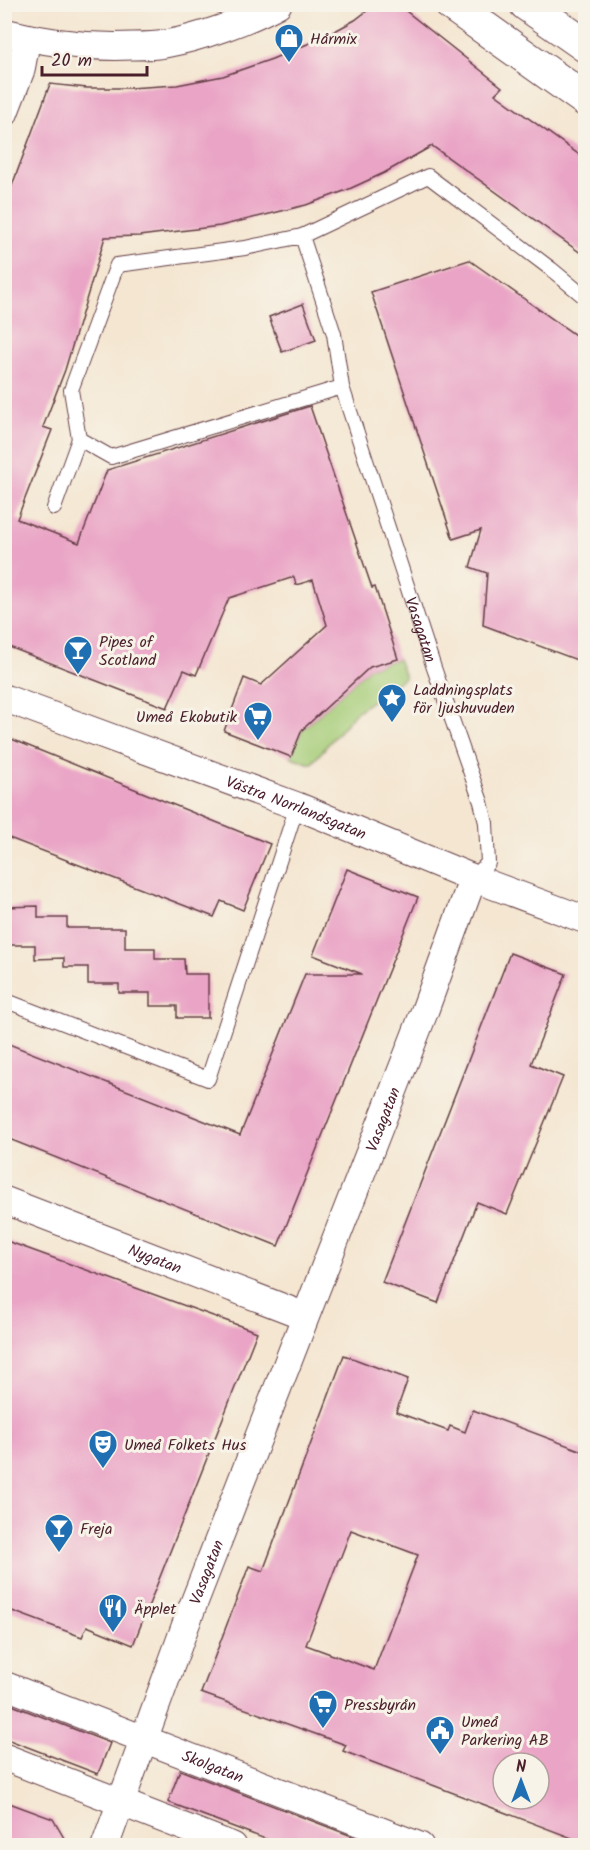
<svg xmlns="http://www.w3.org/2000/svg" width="590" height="1850" font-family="Kalam,sans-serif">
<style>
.green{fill:#a5cc77;stroke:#787651;stroke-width:1.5}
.building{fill:#eaa5c6;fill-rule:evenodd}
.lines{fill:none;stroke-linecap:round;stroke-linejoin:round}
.lane-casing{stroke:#643d44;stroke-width:16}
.street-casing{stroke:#643d44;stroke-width:29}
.secondary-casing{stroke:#643d44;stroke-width:35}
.lane{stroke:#fff;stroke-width:14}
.street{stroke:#fff;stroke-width:27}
.secondary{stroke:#fff;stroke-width:33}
.labels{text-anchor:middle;stroke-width:6;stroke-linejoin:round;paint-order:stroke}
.poi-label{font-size:16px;fill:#4a1f2b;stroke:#f7f3e8;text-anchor:start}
.street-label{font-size:16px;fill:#4a1f2b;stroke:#f7f3e8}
</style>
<rect width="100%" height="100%" fill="#f7f3e8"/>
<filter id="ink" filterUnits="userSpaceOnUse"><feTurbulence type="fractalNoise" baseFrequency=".0167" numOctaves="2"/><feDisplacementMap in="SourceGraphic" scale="12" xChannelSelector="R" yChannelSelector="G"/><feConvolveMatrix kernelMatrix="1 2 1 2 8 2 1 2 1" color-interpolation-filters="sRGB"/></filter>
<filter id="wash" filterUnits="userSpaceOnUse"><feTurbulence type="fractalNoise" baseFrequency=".008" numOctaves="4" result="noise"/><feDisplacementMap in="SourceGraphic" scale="24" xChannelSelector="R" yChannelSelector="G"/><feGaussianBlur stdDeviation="1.35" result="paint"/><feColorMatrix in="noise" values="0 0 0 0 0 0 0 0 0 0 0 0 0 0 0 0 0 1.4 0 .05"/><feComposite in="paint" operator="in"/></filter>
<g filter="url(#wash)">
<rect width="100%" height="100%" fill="#f4e6d1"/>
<polygon class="green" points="398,659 405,677 355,713 311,764 291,757 302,730 370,667"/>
<g id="blocks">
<g class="building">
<polygon points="376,4 397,4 502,87 495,94 585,159 585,256 432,146 384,173 347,190 306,205 220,226 139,236 105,237 65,370 43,427 52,430 17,519 79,543 107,470 310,406 372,588 375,587 398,659 370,667 302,730 291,757 224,731 244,678 261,685 327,625 313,580 296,585 294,577 229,598 196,675 184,670 167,708 4,645 4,207 50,84 87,88 129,88 177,85 223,76 272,59 324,37 355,20"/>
<polygon points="469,260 585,342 585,663 483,625 487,573 470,567 481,530 453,539 371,292"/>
<polygon points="303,304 316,340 282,352 269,317"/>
<polygon points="4,736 270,844 243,910 221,901 214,917 4,836"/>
<polygon points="347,869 418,897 278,1246 4,1137 4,1042 240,1135 305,974 362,974 313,955"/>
<polygon points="38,906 38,918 67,918 67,928 125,928 125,948 155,948 155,959 184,959 185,974 208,974 208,1018 177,1018 177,1006 150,1006 150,993 119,993 119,984 88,984 88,967 64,967 64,958 35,959 35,945 5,945 4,907"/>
<polygon points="510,953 566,974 531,1064 563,1077 507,1214 477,1202 438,1303 382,1282"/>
<polygon points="4,1240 257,1332 133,1645 87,1626 82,1637 4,1608"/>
<path d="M344,1355L408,1379L396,1412L448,1431L450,1426L465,1432L473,1410L585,1452V1843L343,1751L346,1745L201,1693L249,1566L263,1571ZM351,1530L418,1555L374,1670L306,1645L339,1558L340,1559ZM503,1763H539V1799H503Z"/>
<polygon points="4,1702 110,1743 98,1774 4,1738"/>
<polygon points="180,1770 375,1845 281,1845 168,1802"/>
<polygon points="4,1801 53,1819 68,1845 4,1845"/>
</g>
</g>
</g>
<g filter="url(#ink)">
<use href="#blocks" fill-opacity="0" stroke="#643d44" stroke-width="1.5"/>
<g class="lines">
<g class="lane-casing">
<g id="lane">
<polyline points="302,236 428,176 551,269 586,298"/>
<path id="s1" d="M342,387L111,457L79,439L71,390L117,265L245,248L302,236L334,334L342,387L434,668L481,802L486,823L488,863L473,878"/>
<polyline points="54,508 79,439"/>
<polyline points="4,1000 208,1079 297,806"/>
</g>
</g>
<g class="street-casing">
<g id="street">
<path d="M4,32C47,43 89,48 133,46C143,46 155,46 165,44C199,38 247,21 278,4"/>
<polyline points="4,114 21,70 27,38"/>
<path id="s2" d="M4,698L297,806L473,878L586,920"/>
<path id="s3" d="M4,1200L305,1316"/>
<path id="s4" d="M4,1685L420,1846"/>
<polyline points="4,1757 233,1846"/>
<path id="s5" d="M105,1846L190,1613L425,1010L473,878"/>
</g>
</g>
<g class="secondary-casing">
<g id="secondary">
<polyline points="451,4 586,100"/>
<polyline points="526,4 586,46"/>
</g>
</g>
<use href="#lane" class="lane"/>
<use href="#street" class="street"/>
<use href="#secondary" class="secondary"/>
</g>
</g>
<defs>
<g id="shop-pin" transform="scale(1.5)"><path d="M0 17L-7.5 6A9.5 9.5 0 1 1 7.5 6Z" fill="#1f6fb2" stroke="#f7f3e8"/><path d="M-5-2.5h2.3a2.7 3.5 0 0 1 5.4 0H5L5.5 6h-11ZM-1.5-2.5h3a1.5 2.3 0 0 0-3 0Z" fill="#fff"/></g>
<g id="bar-pin" transform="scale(1.5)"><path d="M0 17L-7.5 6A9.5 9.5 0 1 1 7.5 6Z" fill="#1f6fb2" stroke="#f7f3e8"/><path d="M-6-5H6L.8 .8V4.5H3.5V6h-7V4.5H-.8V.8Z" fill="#fff"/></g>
<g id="sight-pin" transform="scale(1.5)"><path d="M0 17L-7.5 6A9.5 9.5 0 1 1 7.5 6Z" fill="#1f6fb2" stroke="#f7f3e8"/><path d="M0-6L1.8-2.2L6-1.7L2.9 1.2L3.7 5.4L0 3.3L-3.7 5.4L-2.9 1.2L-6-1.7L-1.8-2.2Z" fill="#fff"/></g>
<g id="supermarket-pin" transform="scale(1.5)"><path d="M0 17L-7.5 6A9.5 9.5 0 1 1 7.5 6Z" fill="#1f6fb2" stroke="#f7f3e8"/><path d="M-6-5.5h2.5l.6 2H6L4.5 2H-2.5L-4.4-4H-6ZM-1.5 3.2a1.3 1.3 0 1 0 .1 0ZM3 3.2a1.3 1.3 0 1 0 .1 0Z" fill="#fff"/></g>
<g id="theatre-pin" transform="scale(1.5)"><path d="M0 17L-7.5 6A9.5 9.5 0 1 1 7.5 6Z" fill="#1f6fb2" stroke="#f7f3e8"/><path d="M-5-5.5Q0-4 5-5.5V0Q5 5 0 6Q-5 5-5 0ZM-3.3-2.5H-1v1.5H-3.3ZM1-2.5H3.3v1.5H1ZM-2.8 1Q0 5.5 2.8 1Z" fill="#fff"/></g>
<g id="restaurant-pin" transform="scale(1.5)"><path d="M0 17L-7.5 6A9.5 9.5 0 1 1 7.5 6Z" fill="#1f6fb2" stroke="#f7f3e8"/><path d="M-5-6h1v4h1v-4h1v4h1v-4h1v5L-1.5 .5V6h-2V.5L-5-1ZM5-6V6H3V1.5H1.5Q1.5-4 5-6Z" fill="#fff"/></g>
<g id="civic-pin" transform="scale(1.5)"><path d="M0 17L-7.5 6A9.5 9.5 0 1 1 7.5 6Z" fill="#1f6fb2" stroke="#f7f3e8"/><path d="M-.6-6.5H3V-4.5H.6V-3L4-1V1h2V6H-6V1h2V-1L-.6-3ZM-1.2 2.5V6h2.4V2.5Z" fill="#fff"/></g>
</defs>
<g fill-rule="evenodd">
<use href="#shop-pin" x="289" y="38"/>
<use href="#bar-pin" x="78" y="650"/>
<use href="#sight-pin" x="392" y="698"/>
<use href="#supermarket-pin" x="258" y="716"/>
<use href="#theatre-pin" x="103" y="1444"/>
<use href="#bar-pin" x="59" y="1528"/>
<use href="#restaurant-pin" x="113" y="1608"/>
<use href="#supermarket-pin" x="323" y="1704"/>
<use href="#civic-pin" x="440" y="1730"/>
</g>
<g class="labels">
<g class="poi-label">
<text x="310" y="44">Hårmix</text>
<text x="99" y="647">Pipes of<tspan x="99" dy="18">Scotland</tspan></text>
<text x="413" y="695">Laddningsplats<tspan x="413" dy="18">för ljushuvuden</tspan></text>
<text x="237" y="722" text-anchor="end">Umeå Ekobutik</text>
<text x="124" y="1450">Umeå Folkets Hus</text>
<text x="80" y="1534">Freja</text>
<text x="134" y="1614">Äpplet</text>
<text x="344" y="1710">Pressbyrån</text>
<text x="461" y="1727">Umeå<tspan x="461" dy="18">Parkering AB</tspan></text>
</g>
<g class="street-label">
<text dy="6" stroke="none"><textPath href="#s1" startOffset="1060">Vasagatan</textPath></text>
<text dy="6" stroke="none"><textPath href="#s2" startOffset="312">Västra Norrlandsgatan</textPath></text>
<text dy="6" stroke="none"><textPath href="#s5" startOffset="778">Vasagatan</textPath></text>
<text dy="6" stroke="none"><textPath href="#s3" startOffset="162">Nygatan</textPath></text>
<text dy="6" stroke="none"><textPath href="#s5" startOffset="292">Vasagatan</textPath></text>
<text dy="6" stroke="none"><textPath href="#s4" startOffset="224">Skolgatan</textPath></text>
</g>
</g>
<rect width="590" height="1850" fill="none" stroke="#f7f3e8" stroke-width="24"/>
<g transform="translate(521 1781)"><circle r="28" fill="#f7f3e8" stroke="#b29e9c" stroke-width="1.5"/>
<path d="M0-4.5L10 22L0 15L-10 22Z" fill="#1f6fb2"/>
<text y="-9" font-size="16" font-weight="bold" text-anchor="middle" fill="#4a1f2b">N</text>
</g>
<path d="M42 66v9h105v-9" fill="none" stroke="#4a1f2b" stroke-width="3"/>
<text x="51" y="66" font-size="18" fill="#4a1f2b" stroke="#f7f3e8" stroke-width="4.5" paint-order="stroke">20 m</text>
</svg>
